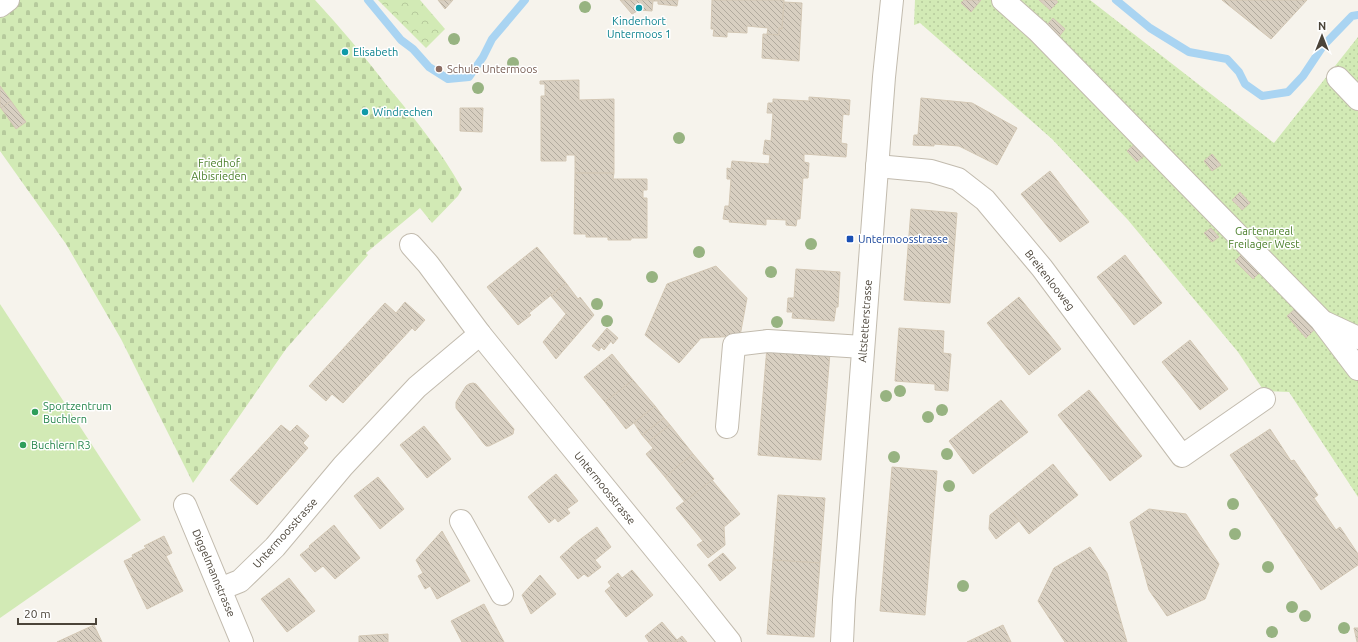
<svg xmlns="http://www.w3.org/2000/svg" width="1358" height="642" font-family="Ubuntu,sans-serif">
<style>
.grass{fill:#d2eab5}
.forest{fill:url(#forest-crowns)}
.cemetery{fill:url(#cemetery-stones)}
.garden{fill:url(#garden-dots)}
.lines{fill:none;stroke-linecap:round;stroke-linejoin:round}
.stream{stroke:#a9d4f2;stroke-width:8}
.building{fill:url(#building-back-hatch);stroke:#d3c7b4}
.minor-casing{stroke:#c2bbae;stroke-width:24}
.minor{stroke:#fff;stroke-width:22}
.tree{fill:#97b381}
.culture-dot{fill:#0f9aa8;stroke:#fff;stroke-width:1.5}
.education-dot{fill:#8d6e63;stroke:#fff;stroke-width:1.5}
.transit-dot{fill:#1a4fb4;stroke:#fff;stroke-width:1.5}
.leisure-dot{fill:#2e9e5b;stroke:#fff;stroke-width:1.5}
.labels{text-anchor:middle;stroke-width:3;stroke-linejoin:round;paint-order:stroke}
.culture-label{font-size:11px;fill:#0d838f;stroke:#fff;text-anchor:start}
.education-label{font-size:11px;fill:#785e54;stroke:#fff;text-anchor:start}
.park-label{font-size:11px;fill:#4a7f2a;stroke:#fff}
.transit-label{font-size:11px;fill:#164399;stroke:#fff;text-anchor:start}
.street-label{font-size:11px;fill:#4b4439;stroke:#fff}
.leisure-label{font-size:11px;fill:#27864d;stroke:#fff;text-anchor:start}
</style>
<defs>
<pattern id="forest-crowns" width="20" height="18" patternUnits="userSpaceOnUse"><rect width="20" height="18" fill="#d2eab5"/><path d="M2 6a3 3 0 1 1 6 0M12 15a3 3 0 1 1 6 0" fill="none" stroke="#b6ca9c"/></pattern>
<pattern id="cemetery-stones" width="16" height="16" patternUnits="userSpaceOnUse"><rect width="16" height="16" fill="#d2eab5"/><path d="M2 7V4a2 2 0 0 1 4 0v3zM10 15v-3a2 2 0 0 1 4 0v3z" fill="#b6ca9c"/></pattern>
<pattern id="garden-dots" width="8" height="8" patternUnits="userSpaceOnUse"><rect width="8" height="8" fill="#d2eab5"/><path d="M2 2h.1M6 6h.1" fill="none" stroke="#b6ca9c" stroke-width="1.8" stroke-linecap="round"/></pattern>
<pattern id="building-back-hatch" width="6" height="6" patternUnits="userSpaceOnUse"><rect width="6" height="6" fill="#d8cfc1"/><path d="M-1 5l2 2M0 0l6 6M5-1l2 2" fill="none" stroke="#b1aa9e"/></pattern>
</defs>
<rect width="100%" height="100%" fill="#f6f3ec"/>
<polygon class="grass" points="0,304 141,520 0,618"/>
<polygon class="forest" points="378,0 420,0 445,29 426,48"/>
<path class="cemetery" d="M19,0H315C341,28 365,57 388,87C415,119 442,152 462,189L458,196L432,223L420,208L366,253L368,255L286,349L193,483L121,339L66,244L0,151V13Z"/>
<polygon class="garden" points="915,0 1090,0 1274,143 1358,37 1358,497 1289,392 1264,391 1238,352 1128,220 1052,139 920,23 914,25"/>
<g class="lines">
<g class="stream">
<polyline points="368,0 401,40 413,49 429,67 448,79 469,77 483,57 492,39 525,0"/>
<polyline points="1116,0 1150,28 1189,52 1227,59 1239,72 1245,84 1262,96 1288,92 1303,76 1323,46 1352,16 1358,15"/>
</g>
</g>
<g class="building">
<polygon points="438,0 453,0 445,9"/>
<polygon points="620,0 678,0 677,6 658,4 658,1 653,1 652,11 639,10 632,14"/>
<polygon points="712,0 784,0 782,29 779,28 779,35 767,34 768,28 747,26 747,33 727,32 727,37 713,36 714,29 711,29"/>
<polygon points="964,0 981,0 971,12 961,3"/>
<polygon points="1039,0 1056,0 1058,2 1050,10"/>
<polygon points="1222,0 1307,0 1271,39"/>
<polygon points="784,2 802,3 799,61 762,58 763,34 779,35 779,28 782,29"/>
<polygon points="1053,18 1065,29 1058,38 1045,27"/>
<polygon points="579,80 579,100 614,99 614,173 575,173 575,155 566,155 566,161 541,161 541,96 545,96 545,84 540,84 540,81"/>
<polygon points="0,86 11,101 1,108 0,107"/>
<polygon points="809,97 850,100 849,115 843,114 841,143 847,144 846,157 804,154 804,162 809,163 808,178 803,178 800,219 797,219 796,226 786,225 786,220 766,219 766,225 729,222 730,220 723,219 725,206 729,206 731,179 727,179 727,168 731,169 732,161 769,164 770,155 763,154 765,140 771,141 773,113 767,113 768,103 773,103 773,99 809,101"/>
<polygon points="921,98 972,103 1017,128 997,165 959,146 934,144 934,146 913,145 914,135 918,135"/>
<polygon points="11,101 26,122 16,129 1,108"/>
<polygon points="460,108 483,108 482,132 460,131"/>
<polygon points="1136,143 1146,154 1137,162 1127,151"/>
<polygon points="1212,154 1221,165 1212,171 1204,161"/>
<polygon points="1050,171 1089,222 1060,242 1021,194"/>
<polygon points="575,173 614,173 613,179 647,179 647,190 643,190 643,198 647,198 647,238 631,238 631,240 608,240 608,237 586,237 586,234 574,234"/>
<polygon points="1240,192 1250,203 1242,210 1232,200"/>
<polygon points="911,209 957,213 950,303 904,300"/>
<polygon points="1211,228 1219,237 1212,242 1204,233"/>
<polygon points="537,247 566,283 529,313 531,315 518,325 487,287"/>
<polygon points="1242,254 1259,273 1253,279 1235,261"/>
<polygon points="1125,255 1162,303 1134,325 1097,277"/>
<polygon points="716,266 747,298 740,336 701,338 679,363 645,335 667,284"/>
<polygon points="796,269 840,272 838,307 836,307 834,321 792,318 793,312 787,312 788,298 794,298"/>
<polygon points="566,283 578,299 580,297 594,315 556,359 543,342 566,314 551,296"/>
<polygon points="1019,297 1061,349 1029,375 987,323"/>
<polygon points="405,302 425,320 415,331 412,328 343,403 332,394 326,401 309,386 385,303 396,313"/>
<polygon points="1296,308 1315,329 1306,338 1287,316"/>
<polygon points="607,328 618,338 613,344 611,341 604,350 601,347 599,351 592,346"/>
<polygon points="899,328 944,331 943,353 951,354 948,391 935,390 935,384 895,381"/>
<polygon points="1190,340 1228,389 1200,410 1162,362"/>
<polygon points="767,347 830,353 821,460 758,455"/>
<polygon points="612,354 633,380 605,402 584,377"/>
<polygon points="633,380 655,406 626,429 605,402"/>
<polygon points="473,383 476,384 514,429 513,434 489,446 486,446 484,444 456,408 456,402 466,386 469,384"/>
<polygon points="1089,390 1142,456 1110,481 1058,415"/>
<polygon points="1001,400 1028,432 973,474 949,441"/>
<polygon points="655,406 664,418 642,435 634,423"/>
<polygon points="664,418 670,425 648,442 642,435"/>
<polygon points="281,425 290,432 297,425 309,436 303,443 308,448 257,505 230,480"/>
<polygon points="670,425 693,454 665,477 646,454 653,448 648,442"/>
<polygon points="424,426 451,459 427,478 400,445"/>
<polygon points="1270,429 1291,461 1294,460 1318,495 1314,498 1336,530 1340,527 1358,554 1358,565 1321,590 1230,455"/>
<polygon points="693,454 714,479 685,502 665,477"/>
<polygon points="1053,464 1078,495 1029,534 1005,503"/>
<polygon points="892,467 937,471 925,615 880,611"/>
<polygon points="556,474 578,501 567,509 570,513 558,522 555,518 549,523 528,497"/>
<polygon points="378,477 404,509 380,529 354,496"/>
<polygon points="712,480 740,514 724,527 725,545 708,558 697,545 703,541 676,508"/>
<polygon points="778,495 825,498 820,563 773,560"/>
<polygon points="1005,503 1019,521 996,539 989,529 990,515"/>
<polygon points="1149,509 1186,514 1219,564 1205,599 1167,616 1149,590 1130,522"/>
<polygon points="334,525 360,558 335,579 323,566 315,572 300,555 310,547 309,546"/>
<polygon points="597,527 611,547 595,560 601,567 588,577 584,574 578,579 560,557 578,541"/>
<polygon points="442,531 470,581 437,599 430,586 425,589 418,576 423,573 416,560"/>
<polygon points="164,536 172,553 166,556 183,591 147,609 124,561 133,557 132,555 146,548 144,546"/>
<polygon points="1090,547 1107,573 1127,642 1065,642 1038,601 1054,568"/>
<polygon points="723,553 736,568 720,581 708,565"/>
<polygon points="773,560 820,563 814,637 767,634"/>
<polygon points="632,570 653,595 626,617 605,591 611,586 608,582 618,573 622,578"/>
<polygon points="540,575 556,594 531,614 522,595"/>
<polygon points="289,578 315,611 287,632 261,599"/>
<polygon points="484,604 504,642 462,642 451,621"/>
<polygon points="662,622 677,640 674,642 649,642 645,636"/>
<polygon points="94,625 102,642 57,642"/>
<polygon points="1003,625 1011,642 967,642"/>
<polygon points="1354,628 1358,628 1358,642 1357,642"/>
<polygon points="388,634 388,642 359,642 359,636"/>
<polygon points="682,636 687,642 674,642 677,640"/>
</g>
<g class="lines">
<g class="minor-casing">
<g id="minor">
<polyline points="1003,0 1038,31 1321,320 1358,369"/>
<polyline points="0,6 8,0"/>
<polyline points="1338,78 1358,99"/>
<polyline points="877,166 931,171 958,179 985,200 1042,268 1182,456 1264,399"/>
<polyline points="411,245 428,264 480,334 561,434 691,593 730,642"/>
<polyline points="1326,323 1358,338"/>
<polyline points="727,427 734,345 768,341 863,347"/>
<polyline points="185,505 242,642"/>
<polyline points="461,521 502,594"/>
<polyline points="220,589 240,581 275,547 343,466 417,387 480,334"/>
<polyline points="842,642 844,600 884,77 892,0"/>
</g>
</g>
<use href="#minor" class="minor"/>
</g>
<g class="tree">
<circle cx="585" cy="7" r="6"/>
<circle cx="454" cy="39" r="6"/>
<circle cx="513" cy="63" r="6"/>
<circle cx="478" cy="88" r="6"/>
<circle cx="679" cy="138" r="6"/>
<circle cx="811" cy="244" r="6"/>
<circle cx="699" cy="252" r="6"/>
<circle cx="771" cy="272" r="6"/>
<circle cx="652" cy="277" r="6"/>
<circle cx="597" cy="304" r="6"/>
<circle cx="607" cy="321" r="6"/>
<circle cx="777" cy="322" r="6"/>
<circle cx="900" cy="391" r="6"/>
<circle cx="886" cy="396" r="6"/>
<circle cx="942" cy="410" r="6"/>
<circle cx="928" cy="417" r="6"/>
<circle cx="947" cy="454" r="6"/>
<circle cx="894" cy="457" r="6"/>
<circle cx="949" cy="486" r="6"/>
<circle cx="1233" cy="504" r="6"/>
<circle cx="1235" cy="534" r="6"/>
<circle cx="1268" cy="567" r="6"/>
<circle cx="963" cy="586" r="6"/>
<circle cx="1292" cy="607" r="6"/>
<circle cx="1305" cy="616" r="6"/>
<circle cx="1344" cy="628" r="6"/>
<circle cx="1272" cy="632" r="6"/>
</g>
<g class="culture-dot">
<circle cx="639" cy="8" r="4"/>
<circle cx="345" cy="52" r="4"/>
<circle cx="365" cy="112" r="4"/>
</g>
<circle class="education-dot" cx="439" cy="69" r="4"/>
<rect class="transit-dot" x="846" y="235" width="8" height="8" rx="2"/>
<g class="leisure-dot">
<circle cx="35" cy="412" r="4"/>
<circle cx="23" cy="445" r="4"/>
</g>
<g class="labels">
<g class="culture-label">
<text x="639" y="25" text-anchor="middle">Kinderhort<tspan x="639" dy="13">Untermoos 1</tspan></text>
<text x="353" y="56">Elisabeth</text>
<text x="373" y="116">Windrechen</text>
</g>
<g class="education-label">
<text x="447" y="73">Schule Untermoos</text>
</g>
<g class="park-label">
<text x="219" y="167">Friedhof<tspan x="219" dy="13">Albisrieden</tspan></text>
<text x="1264" y="235">Gartenareal<tspan x="1264" dy="13">Freilager West</tspan></text>
</g>
<g class="transit-label">
<text x="858" y="243">Untermoosstrasse</text>
</g>
<g class="street-label">
<text transform="translate(1050 280) rotate(52)" y="4">Breitenlooweg</text>
<text transform="translate(865 321) rotate(-86)" y="4">Altstetterstrasse</text>
<text transform="translate(605 488) rotate(51)" y="4">Untermoosstrasse</text>
<text transform="translate(285 533) rotate(-48)" y="4">Untermoosstrasse</text>
<text transform="translate(214 573) rotate(67)" y="4">Diggelmannstrasse</text>
</g>
<g class="leisure-label">
<text x="43" y="410">Sportzentrum<tspan x="43" dy="13">Buchlern</tspan></text>
<text x="31" y="449">Buchlern R3</text>
</g>
</g>
<g transform="translate(1322 36)" stroke="#ffffff" stroke-width="3" paint-order="stroke">
<path d="M0-3L7 15L0 10L-7 15Z" fill="#4b4439"/>
<text y="-6" font-size="11" font-weight="bold" text-anchor="middle" fill="#4b4439">N</text>
</g>
<path d="M18 618v6h78v-6" fill="none" stroke="#4b4439" stroke-width="2"/>
<text x="24" y="618" font-size="12" fill="#4b4439" stroke="#ffffff" stroke-width="3" paint-order="stroke">20 m</text>
</svg>
